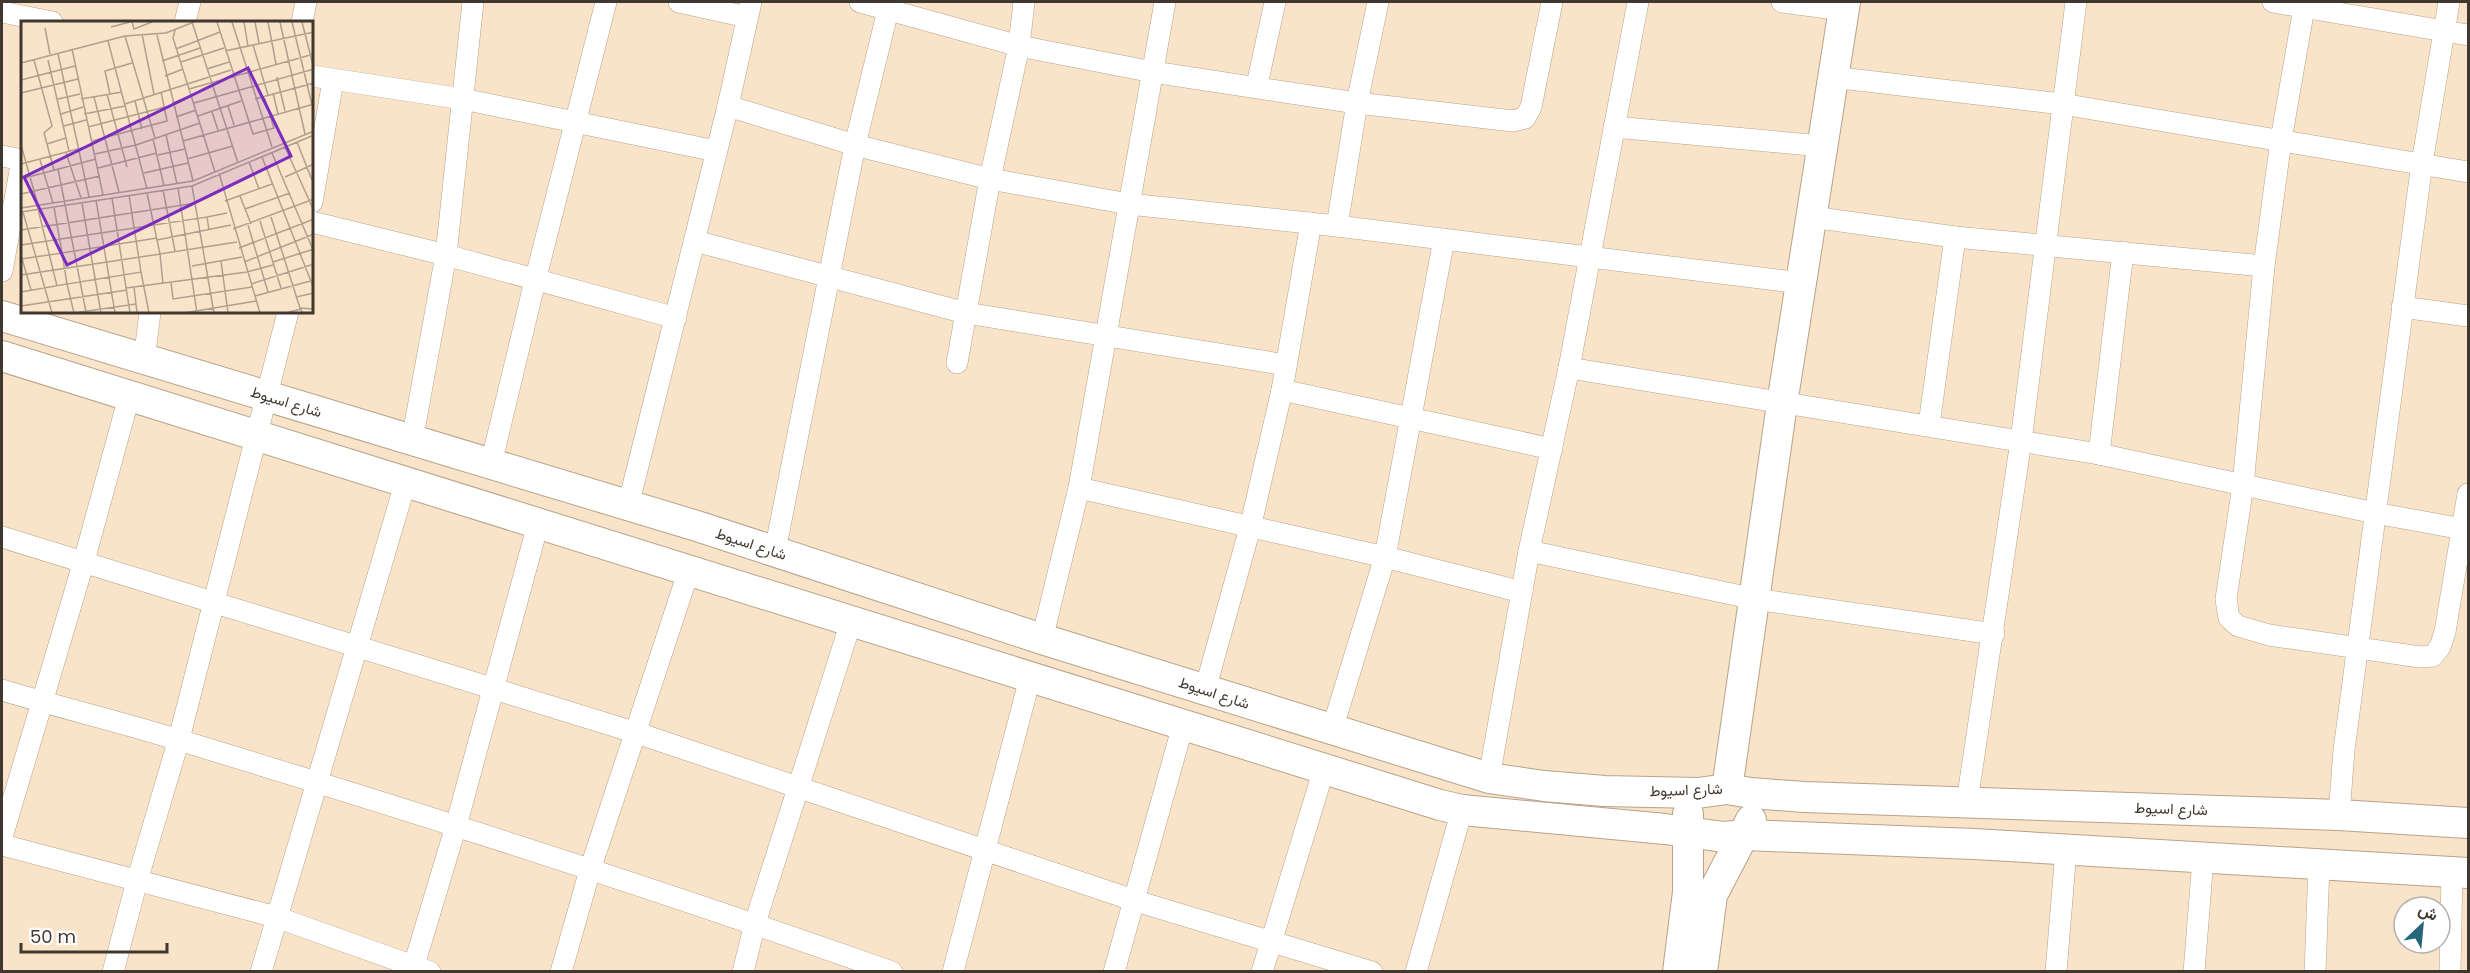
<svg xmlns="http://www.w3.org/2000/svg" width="2470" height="973" font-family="Poppins,Vazirmatn,sans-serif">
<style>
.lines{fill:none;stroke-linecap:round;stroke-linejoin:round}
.street-casing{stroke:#b7a38a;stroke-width:22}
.secondary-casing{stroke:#b7a38a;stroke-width:32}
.street{stroke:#fff;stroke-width:21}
.secondary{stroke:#fff;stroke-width:30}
.labels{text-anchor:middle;stroke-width:6;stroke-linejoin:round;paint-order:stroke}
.street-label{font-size:15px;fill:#40382e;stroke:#fff}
.inset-road{fill:none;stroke:#af9f8c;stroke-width:1.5}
.view{fill:#7b2cbf;fill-opacity:0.15;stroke:#7b2cbf;stroke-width:3}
.inset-edge{fill:none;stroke:#40382e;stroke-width:3}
</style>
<rect width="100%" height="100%" fill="#f9e4ca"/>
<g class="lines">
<g class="street-casing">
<g id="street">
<polyline points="679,2 747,17"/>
<polyline points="860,2 1019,46 1153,72 1357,103 1513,121 1525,118 1531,107 1552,2"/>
<polyline points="1782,2 1844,10"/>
<polyline points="2273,2 2468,35"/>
<polyline points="2305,2 2281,140 2264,266 2243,485 2226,599 2229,618 2238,626 2269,635 2420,657 2433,656 2440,647 2445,632 2468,494"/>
<polyline points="2,12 52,22"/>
<polyline points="185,22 190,2"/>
<polyline points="302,22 306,2"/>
<polyline points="312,76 463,99 716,151"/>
<polyline points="1832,77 2062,104 2468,172"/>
<polyline points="1257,85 1275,2"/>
<polyline points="728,106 855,145 990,179 1129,204 1337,226 1801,283"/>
<polyline points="1614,127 1822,146"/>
<polyline points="2,156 22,160"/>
<polyline points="312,202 333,81"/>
<polyline points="1812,217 1955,237 2264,266"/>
<polyline points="312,222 446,255 676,318"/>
<polyline points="1337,226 1357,103 1378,2"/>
<polyline points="695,241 966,313 1286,365"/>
<polyline points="2,271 22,160"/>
<polyline points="2402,307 2468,316"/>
<polyline points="144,361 150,312"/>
<polyline points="957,363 990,179 1019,46 1024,2"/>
<polyline points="1569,368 2099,454 2375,513 2468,530"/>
<polyline points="1282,390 1552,449"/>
<polyline points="1929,425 1955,237"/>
<polyline points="412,441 446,255 473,2"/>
<polyline points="2099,454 2123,252"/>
<polyline points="491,464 535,281 606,2"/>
<polyline points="1079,488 1385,557 1522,592"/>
<polyline points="628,506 728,106 751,2"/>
<polyline points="2,537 637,733 1136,901 1372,972"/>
<polyline points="775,551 855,145 890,2"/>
<polyline points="1529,551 1755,599 1994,634"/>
<polyline points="1042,639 1079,488 1165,2"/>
<path d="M2,690C61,708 122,722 182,741C420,813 657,889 892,972"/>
<polyline points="1205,690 1250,528 1282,390 1311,223"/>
<polyline points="1332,730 1385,557 1444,239"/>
<polyline points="1489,778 1529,551 1569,368 1638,2"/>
<polyline points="1967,802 2021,441 2076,2"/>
<polyline points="2339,815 2344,750 2422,163 2449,2"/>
<polyline points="2,837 84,561 129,397"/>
<polyline points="2,845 276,917 430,972"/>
<polyline points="113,972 137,881 179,739 288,312"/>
<polyline points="261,972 405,484"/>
<polyline points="412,972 456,826 538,524"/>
<polyline points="561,972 590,870 689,570"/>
<polyline points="743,972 755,923 851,622"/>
<polyline points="953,972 1030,678"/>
<polyline points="1114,972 1183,725"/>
<polyline points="1262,972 1324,769"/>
<polyline points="1416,972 1462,810"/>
<polyline points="2056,972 2066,850"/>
<polyline points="2194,972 2203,859"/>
<polyline points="2315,972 2319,864"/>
<polyline points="2450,972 2452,872"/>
</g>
</g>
<g class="secondary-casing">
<g id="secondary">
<polyline points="2,316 700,527 1042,639 1489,778 1544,786 1604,791 1698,793 1727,789 1751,793 1804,797 2339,815 2468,823"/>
<polyline points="2,356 1440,805 1462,810 1665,829 1724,837 1745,835 1974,844 2468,873"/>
<polyline points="1727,789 1782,404 1845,2"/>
<polyline points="1678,972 1688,892 1688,814"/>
<polyline points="1702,972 1712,895 1751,820"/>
</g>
</g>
<use href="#street" class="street"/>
<use href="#secondary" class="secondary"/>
</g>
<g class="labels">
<g class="street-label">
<text transform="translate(286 402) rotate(17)" y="5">شارع اسيوط</text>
<text transform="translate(751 544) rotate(18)" y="5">شارع اسيوط</text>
<text transform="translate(1214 693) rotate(18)" y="5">شارع اسيوط</text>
<text transform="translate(1686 790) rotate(-2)" y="5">شارع اسيوط</text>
<text transform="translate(2171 809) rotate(2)" y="5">شارع اسيوط</text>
</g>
</g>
<g transform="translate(21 21)">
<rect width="292" height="292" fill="#f9e4ca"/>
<path class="inset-road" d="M111,1L113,8L131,1M171,1L217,142M196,1L232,113L253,107L243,75M211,1L251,126M223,1L227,25M234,1L238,22M247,1L255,43M259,1L284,113M271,1L291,84M281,1L293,48M90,6L109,1M24,7L29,33M154,9L152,17L194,151M121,13L133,73M136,14L172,160M104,15L134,117M87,20L126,168M232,24L247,74M51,28L82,174M155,28L199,11M204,30L293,11M37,33L68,176M13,39L31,105L23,112L33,149M27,39L48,130M141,40L179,27M160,41L203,27M0,42L104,15L145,12L173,1M186,48L208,41M144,55L162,48M256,56L264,90M0,59L54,45M168,68L293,33M0,72L57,58M252,72L257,93M86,73L106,146M89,73L84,50L111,42M73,76L98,171M37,78L59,73M60,78L101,71M234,78L293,62M114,80L121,108M151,82L170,75M173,82L293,48M104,83L210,49M207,85L213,104M191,91L197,109M40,93L62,86M63,93L104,85M177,95L220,80M155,96L175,89M43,105L65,99M67,106L144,86M145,114L156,163M132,118L143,165M71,120L146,100L140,71M162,120L293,83M276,121L291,159M26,123L45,117M0,124L17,184M264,126L293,190M45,132L60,177M251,132L293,231M74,133L115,124L179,102M137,134L164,128M241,136L293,268M166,138L212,125M19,139L32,182M228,141L238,168M0,143L72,124M77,147L136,132M37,148L65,291M123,152L167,142M198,152L239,292M264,156L293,143M0,158L75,138M171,165L193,292M157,167L176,292M142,169L154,230M126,172L139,233L216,221M0,173L79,155M108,174L120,251M219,175L230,203M91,177L109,292M75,179L94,292M204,180L251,163M61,182L80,292M33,186L41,232L136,217M0,187L172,160L293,110M17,188L36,265M224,188L269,172M0,191L171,165L293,114M2,191L31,292M186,196L206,192M250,196L279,287L293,288M239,200L260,267M227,204L247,271M212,208L293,178M0,209L175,182M136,219L210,204M0,224L186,196L188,209M218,227L293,198M0,234L10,269M0,238L41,232L46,263L0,271M200,240L207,292M223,241L293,213M252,241L293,228M171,245L221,236M0,254L139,233L142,263M150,261L152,278L231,266M230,263L293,243M113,266L116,292M105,267L226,251L252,244M234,275L293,259M275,276L293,272M115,283L53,292L46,263L120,251L128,292M0,285L106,269M163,292L235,280M265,292L280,288L281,292"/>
<path class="view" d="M227,47L270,135L46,244L3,156Z"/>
<rect width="292" height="292" class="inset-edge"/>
</g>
<rect width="2470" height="973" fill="none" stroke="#40382e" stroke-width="6"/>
<g transform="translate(2422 925) rotate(26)"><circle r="28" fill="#ffffff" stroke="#b3afab" stroke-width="1.5"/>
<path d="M0-4.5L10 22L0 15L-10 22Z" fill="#26687b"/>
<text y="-9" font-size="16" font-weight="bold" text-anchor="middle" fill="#40382e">ش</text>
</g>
<path d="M21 943v9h146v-9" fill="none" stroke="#40382e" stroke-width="3"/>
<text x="30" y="943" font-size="18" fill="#40382e" stroke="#ffffff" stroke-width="4.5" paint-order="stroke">50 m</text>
</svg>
